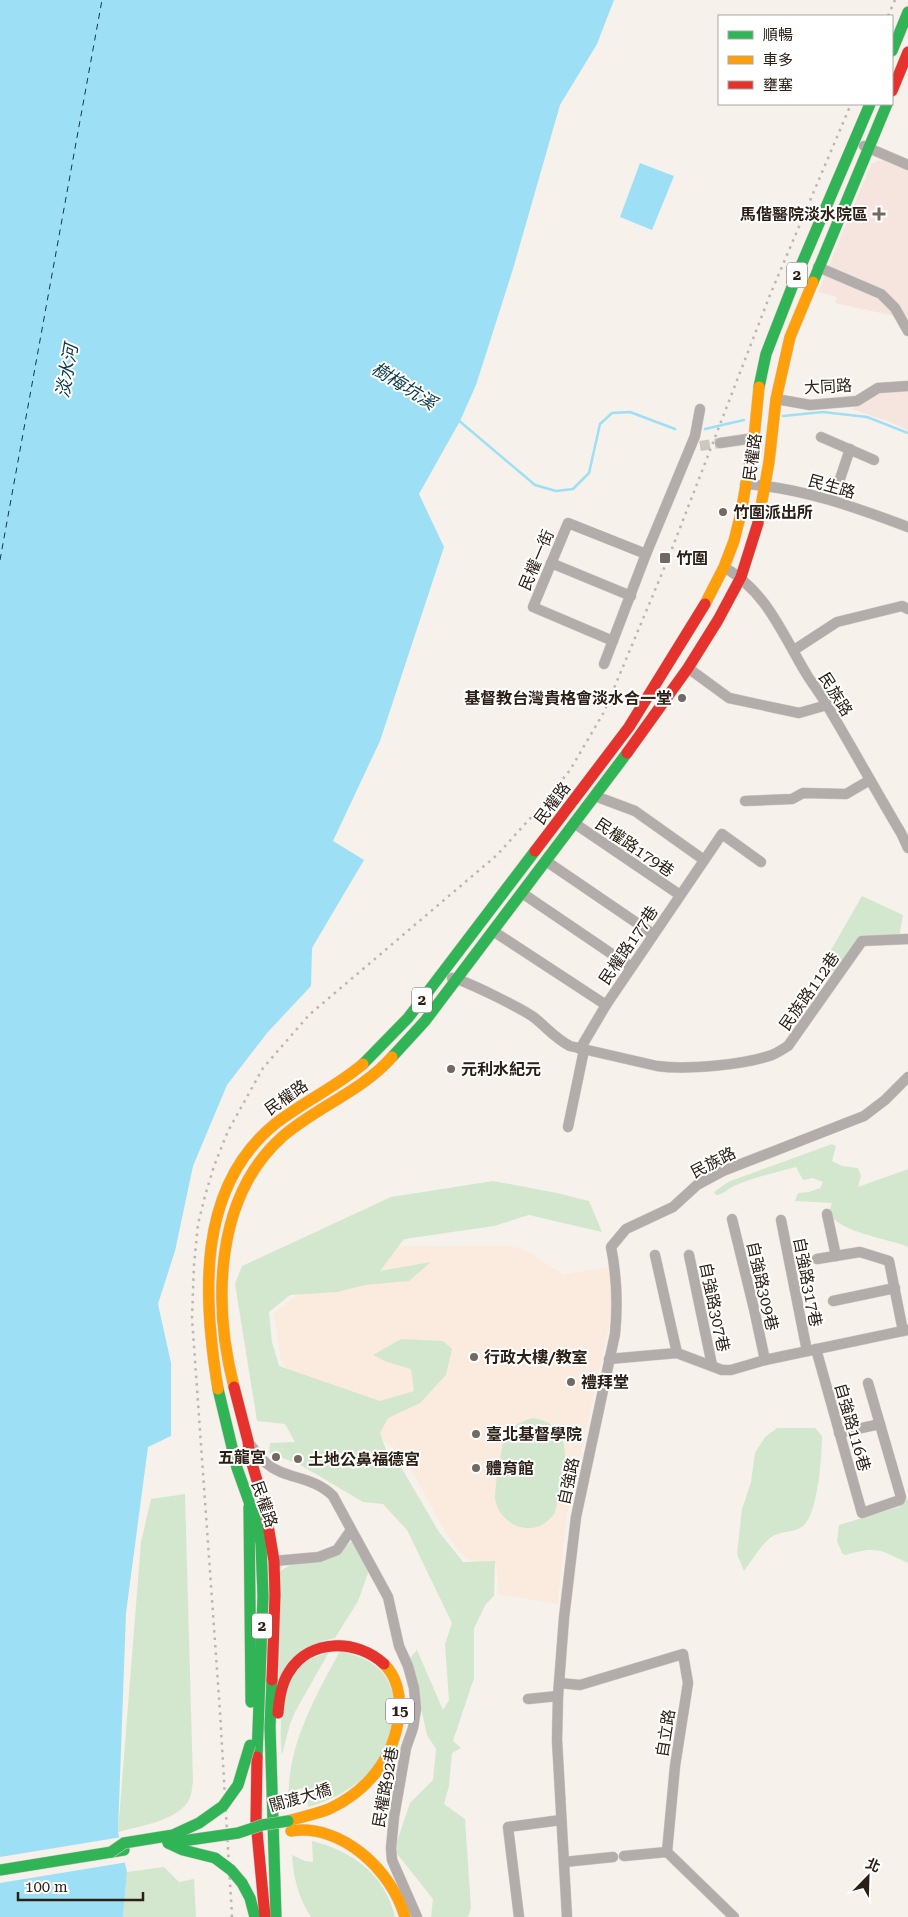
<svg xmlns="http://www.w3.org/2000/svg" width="908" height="1917" font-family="'Roboto Serif','Noto Sans TC',serif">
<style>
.built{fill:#faebde}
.medical{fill:#f6e5df}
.green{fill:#d3e7ce}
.water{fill:#9de0f5}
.pier{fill:#f7f1eb}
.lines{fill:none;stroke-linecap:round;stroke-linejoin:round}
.stream{stroke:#9de0f5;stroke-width:2.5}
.ferry{stroke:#0e3b49;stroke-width:1;stroke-dasharray:6 5;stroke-linecap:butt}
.street-tunnel{stroke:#cec7c0;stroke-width:10;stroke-dasharray:10 5;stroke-linecap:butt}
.street-casing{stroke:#d2cbc5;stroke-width:11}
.fast-casing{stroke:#d2cbc5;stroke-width:12}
.slow-casing{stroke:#d2cbc5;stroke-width:12}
.jam-casing{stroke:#d2cbc5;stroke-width:12}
.street{stroke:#b2acaa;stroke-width:10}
.fast{stroke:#30b455;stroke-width:11}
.slow{stroke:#ff9f0a;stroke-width:11}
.jam{stroke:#e5322d;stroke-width:11}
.rail{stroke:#bcb6b2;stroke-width:2.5;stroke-dasharray:2.5 5;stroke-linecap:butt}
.fast-bridge-casing{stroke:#d2cbc5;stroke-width:12;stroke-linecap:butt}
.fast-bridge{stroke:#30b455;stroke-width:11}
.poi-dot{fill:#736961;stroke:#fff;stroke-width:2}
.labels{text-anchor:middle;stroke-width:4;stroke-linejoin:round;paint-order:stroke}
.shield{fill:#fff;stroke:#6b635c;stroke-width:1}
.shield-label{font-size:15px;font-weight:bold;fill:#2c2016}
.poi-label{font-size:16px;font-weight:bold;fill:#2c2016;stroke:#fff;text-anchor:start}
.street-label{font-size:16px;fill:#2c2016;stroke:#fff}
.water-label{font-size:18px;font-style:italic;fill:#0e3b49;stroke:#fff}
</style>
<rect width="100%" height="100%" fill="#f7f1eb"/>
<polygon class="built" points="402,1246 509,1246 524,1249 563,1274 610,1267 613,1308 566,1519 558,1604 499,1594 496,1565 466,1559 447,1535 414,1475 392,1446 344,1422 307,1397 281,1361 274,1313 331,1269"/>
<g class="medical">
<polygon points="877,161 884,161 908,170 908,319 835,303 837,297 818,292 871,164"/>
<polygon points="908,390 908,430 890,422 851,409 884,391"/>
</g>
<g class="green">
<polygon points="862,896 903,915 899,937 863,939 837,974 823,964"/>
<path d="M832,1144L836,1146L832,1161L842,1166L858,1168L861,1176L858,1187L908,1169V1247C892,1239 833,1232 830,1211C830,1208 831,1206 832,1203L795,1201L798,1193L809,1192L820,1188L823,1182L813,1178L803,1180L796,1167C775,1173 753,1177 734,1186C727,1189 723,1195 716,1195L714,1192L728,1182Z"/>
<polygon points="493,1181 557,1193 589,1201 602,1232 529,1215 494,1226 404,1239 380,1271 431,1262 409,1281 365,1285 337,1292 290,1295 269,1312 272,1342 279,1366 380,1401 414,1391 411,1369 387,1362 373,1355 401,1339 443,1341 452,1349 446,1375 420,1403 388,1418 380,1433 388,1456 401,1467 439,1532 463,1562 495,1561 494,1596 486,1604 474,1628 474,1678 453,1741 461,1748 452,1753 449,1786 444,1804 465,1819 471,1908 468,1917 431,1917 433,1899 394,1850 410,1803 433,1780 436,1749 427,1735 410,1658 417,1650 443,1710 449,1700 445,1644 452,1623 407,1530 383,1504 363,1502 299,1464 269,1453 270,1443 295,1442 285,1424 257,1421 235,1284 242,1266 391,1197"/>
<path d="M533,1418C583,1426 561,1479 555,1513C547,1523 539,1529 526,1528C511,1527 496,1513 495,1498C495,1482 501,1457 503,1440C510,1427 520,1421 533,1418Z"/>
<path d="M777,1428H815L822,1436C822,1456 818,1514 803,1526C795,1533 780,1530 770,1538C761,1545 751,1562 744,1571L737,1554L742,1509L751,1482L755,1453L765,1437Z"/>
<path d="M185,1494L193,1781C192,1786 192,1795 189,1800C177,1821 140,1826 118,1832L141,1542L151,1499Z"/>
<path d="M908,1498V1563C879,1549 877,1546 845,1555L842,1553L837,1541L839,1525L899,1507L904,1503Z"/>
<path d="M351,1542H354L368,1567V1573L358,1601L335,1638L322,1641L279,1678L280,1572C295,1558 317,1560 335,1554C341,1552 346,1546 351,1542Z"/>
<path d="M340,1651C365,1657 386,1666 393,1694C394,1698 397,1704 397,1709C397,1715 393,1724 391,1731C389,1739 387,1750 383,1756C364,1782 338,1799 308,1807L307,1788L298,1789L288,1798C289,1788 289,1777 291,1767C299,1725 320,1688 340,1651Z"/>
<path d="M329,1652L295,1712L290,1724L282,1755C279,1723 280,1687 304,1663C310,1657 322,1655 329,1652Z"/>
<path d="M312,1841C352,1851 385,1874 395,1917H311C299,1899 293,1877 292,1855L305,1861L313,1862Z"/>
<polygon points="164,1867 179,1882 194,1879 196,1917 123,1917 127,1872"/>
</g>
<g class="water">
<polygon points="0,0 614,0 597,44 560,105 513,269 476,385 460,421 419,494 444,547 380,741 333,841 364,860 312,948 311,986 267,1033 227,1085 193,1166 175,1251 158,1304 171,1363 171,1436 148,1447 126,1613 118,1832 127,1872 123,1917 0,1917"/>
<polygon points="640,163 674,176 652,230 620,217"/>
</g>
<polygon class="pier" points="122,1837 128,1862 0,1883 0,1857"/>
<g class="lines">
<g class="stream">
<polyline points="783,416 823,412 867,417 908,433"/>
<polyline points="457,419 535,485 556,491 573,489 589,473 600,424 612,413 630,412 675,429"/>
<polyline points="705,429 744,420"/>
</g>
<polyline class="ferry" points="0,560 102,0"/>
<polyline class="street-tunnel" points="700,446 720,443"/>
<g class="street-casing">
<g id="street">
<polyline points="864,146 908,165"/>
<polyline points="818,267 881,294 895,308 908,331"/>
<polyline points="776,399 810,405 857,401 878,388 908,386"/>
<polyline points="821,437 874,460"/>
<polyline points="720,443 754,438"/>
<path d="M745,484C802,488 855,507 908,527"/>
<polyline points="833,500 850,449"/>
<polyline points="551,563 631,596"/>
<path d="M724,567C768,593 782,634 807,675C814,686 822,696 828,707C853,749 876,791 901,833L908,848"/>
<polyline points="613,641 533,607 568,523 646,554"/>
<polyline points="794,650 837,622 902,606 908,609"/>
<polyline points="604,664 646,554 695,436 700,409"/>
<polyline points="688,668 729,698 799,713 827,705"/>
<polyline points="595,796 635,811 704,860"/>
<polyline points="745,801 792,799 803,793 846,794 870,780"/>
<polyline points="574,823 680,895"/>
<polyline points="546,861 653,934"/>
<polyline points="522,893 631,967"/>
<polyline points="493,931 606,1005"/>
<path d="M452,978C465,980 525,1010 536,1019C548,1029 556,1039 570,1046L657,1066C687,1070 743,1065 772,1055C777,1053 783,1049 788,1046L862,941L908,939"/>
<polyline points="580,1049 606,1005 722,834 761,862"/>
<polyline points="568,1127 584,1050"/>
<polyline points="827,1214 836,1256"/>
<polyline points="732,1219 754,1309 765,1360"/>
<polyline points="781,1220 807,1351"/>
<polyline points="655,1255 677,1353"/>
<polyline points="689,1255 712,1365"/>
<polyline points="817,1259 860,1252 889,1261 903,1331"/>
<polyline points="833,1301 895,1288"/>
<polyline points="816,1349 862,1513 900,1500 901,1497 868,1383"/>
<polyline points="609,1359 677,1353 722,1370 731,1370 765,1360 908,1330"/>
<polyline points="839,1433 880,1424"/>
<path d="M248,1442C254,1449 260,1458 266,1463C285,1480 312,1475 333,1496L388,1597L399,1646L408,1666L414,1688L416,1709L413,1728L406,1748L394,1817L391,1848L392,1860L417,1917"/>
<polyline points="274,1561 319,1557 337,1550 351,1530"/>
<polyline points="559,1683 580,1685 683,1654 688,1683 675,1766 667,1852 734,1917"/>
<polyline points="528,1699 558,1696"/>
<polyline points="624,1856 667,1852"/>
<polyline points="564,1862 613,1857"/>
<polyline points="519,1917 508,1827 561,1820"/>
<path d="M567,1917L557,1740L558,1696L564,1618L576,1517L615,1334C618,1304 617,1277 611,1247L626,1229L673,1207L697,1185L723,1171L864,1116L885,1100L908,1077"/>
</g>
</g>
<g class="fast-casing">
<g id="fast">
<polyline points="892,51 908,12"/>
<polyline points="813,282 887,104"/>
<polyline points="759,387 766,354 794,282 870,104"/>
<polyline points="392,1057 425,1021 627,753"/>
<polyline points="363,1064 408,1018 535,851"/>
<polyline points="218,1389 237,1468 257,1524 261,1544 263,1596 257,1757"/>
<polyline points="249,1507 251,1702"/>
<polyline points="272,1680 270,1726 276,1917"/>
<polyline points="0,1870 124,1850"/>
<polyline points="242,1883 250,1898 255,1917"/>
</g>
</g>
<g class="slow-casing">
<g id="slow">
<polyline points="758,523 769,462 776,399 790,337 813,282"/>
<polyline points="705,604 724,567 734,541 741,513 754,438 759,387"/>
<path d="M234,1387C213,1305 214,1198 282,1137C316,1107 361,1092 392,1057"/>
<path d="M218,1389C203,1298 196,1188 275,1124C303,1102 336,1087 363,1064"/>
<path d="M288,1821C302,1817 316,1814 329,1809C368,1791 395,1757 399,1714C401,1696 397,1677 384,1664"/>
<path d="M291,1831C342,1823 392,1871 405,1917"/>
</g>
</g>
<g class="jam-casing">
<g id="jam">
<polyline points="892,91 908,52"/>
<polyline points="627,753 688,668 718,620 741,577 758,523"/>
<polyline points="535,851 629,727 705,604"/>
<polyline points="234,1387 248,1441 250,1457 265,1507 274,1561 275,1595 272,1680"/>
<path d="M278,1713C279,1699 281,1684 289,1672C310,1638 357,1639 384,1664"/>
<polyline points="257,1757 256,1821 265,1917"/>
</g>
</g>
<use href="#street" class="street"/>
<use href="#fast" class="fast"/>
<use href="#slow" class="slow"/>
<use href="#jam" class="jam"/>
<g class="rail">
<polyline points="888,16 895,0"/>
<polyline points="232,1917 220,1712 192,1318 194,1265 198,1224 205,1196 214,1166 228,1131 263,1068 309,1015 497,855 544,803 570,770 604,712 668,559 770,295 851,104"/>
</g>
<g class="fast-bridge-casing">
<g id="fast-bridge">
<polyline points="168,1843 238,1833 262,1825 288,1821"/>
<polyline points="168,1843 183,1850 215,1858 231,1870 242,1883"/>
<polyline points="111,1852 124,1843 173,1835 199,1823 223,1806 238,1785 250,1745"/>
</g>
</g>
<use href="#fast-bridge" class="fast-bridge"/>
</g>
<g class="poi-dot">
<path d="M876.5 206.5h5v5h5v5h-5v5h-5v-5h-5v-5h5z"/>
<circle cx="723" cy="512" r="5"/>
<rect x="659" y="552" width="12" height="12" rx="2.5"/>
<circle cx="682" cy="698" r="5"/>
<circle cx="451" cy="1069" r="5"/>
<circle cx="474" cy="1357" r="5"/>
<circle cx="571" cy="1382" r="5"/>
<circle cx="476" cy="1434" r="5"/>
<circle cx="276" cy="1457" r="5"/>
<circle cx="298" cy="1459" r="5"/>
<circle cx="476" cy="1468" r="5"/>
</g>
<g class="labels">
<g class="shield">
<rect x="787" y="262.5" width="20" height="25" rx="4"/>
<rect x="412" y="987.5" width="20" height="25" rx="4"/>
<rect x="252" y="1613.5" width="20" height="25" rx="4"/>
<rect x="386" y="1698.5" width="28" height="25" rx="4"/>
</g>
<g class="shield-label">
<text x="797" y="280">2</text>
<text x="422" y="1005">2</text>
<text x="262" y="1631">2</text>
<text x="400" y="1716">15</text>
</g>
<g class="poi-label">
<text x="868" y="220" text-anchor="end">馬偕醫院淡水院區</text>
<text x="733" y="518">竹圍派出所</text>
<text x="676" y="564">竹圍</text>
<text x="672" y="704" text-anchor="end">基督教台灣貴格會淡水合一堂</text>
<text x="461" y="1075">元利水紀元</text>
<text x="484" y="1363">行政大樓/教室</text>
<text x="581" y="1388">禮拜堂</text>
<text x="486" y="1440">臺北基督學院</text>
<text x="266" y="1463" text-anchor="end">五龍宮</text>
<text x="308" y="1465">土地公鼻福德宮</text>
<text x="486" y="1474">體育館</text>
</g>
<g class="street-label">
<text transform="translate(828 386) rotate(-3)" y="6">大同路</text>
<text transform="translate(752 457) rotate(-82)" y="6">民權路</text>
<text transform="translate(832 486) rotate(16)" y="6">民生路</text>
<text transform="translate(536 560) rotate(-67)" y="6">民權一街</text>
<text transform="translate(836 694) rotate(58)" y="6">民族路</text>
<text transform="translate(552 803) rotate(-53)" y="6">民權路</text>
<text transform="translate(635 847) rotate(34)" y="6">民權路179巷</text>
<text transform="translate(628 945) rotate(-56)" y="6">民權路177巷</text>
<text transform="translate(809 991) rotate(-55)" y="6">民族路112巷</text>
<text transform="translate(286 1097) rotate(-35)" y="6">民權路</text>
<text transform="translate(713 1162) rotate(-27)" y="6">民族路</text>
<text transform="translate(808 1282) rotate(79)" y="6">自強路317巷</text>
<text transform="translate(763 1286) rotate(77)" y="6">自強路309巷</text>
<text transform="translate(715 1307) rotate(78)" y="6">自強路307巷</text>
<text transform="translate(853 1427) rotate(74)" y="6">自強路116巷</text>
<text transform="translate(568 1481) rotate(-78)" y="6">自強路</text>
<text transform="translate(265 1504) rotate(71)" y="6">民權路</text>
<text transform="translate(665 1733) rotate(-81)" y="6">自立路</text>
<text transform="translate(385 1787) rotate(-80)" y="6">民權路92巷</text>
<text transform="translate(300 1797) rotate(-16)" y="6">關渡大橋</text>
</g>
<g class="water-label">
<text transform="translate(67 371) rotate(-80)" y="6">淡水河</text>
<text transform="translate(404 386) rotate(32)" y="6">樹梅坑溪</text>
</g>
</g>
<rect x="718" y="15" width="175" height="90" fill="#ffffff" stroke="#aba6a2"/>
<rect x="728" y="31" width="25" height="8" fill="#30b455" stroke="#aba6a2"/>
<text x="763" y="40" font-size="15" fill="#2c2016">順暢</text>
<rect x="728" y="56" width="25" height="8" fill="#ff9f0a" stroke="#aba6a2"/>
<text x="763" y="65" font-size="15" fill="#2c2016">車多</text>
<rect x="728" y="81" width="25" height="8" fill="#e5322d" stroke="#aba6a2"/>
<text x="763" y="90" font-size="15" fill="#2c2016">壅塞</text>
<g transform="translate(868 1877) rotate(23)" stroke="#ffffff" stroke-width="4" paint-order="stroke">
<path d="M0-4L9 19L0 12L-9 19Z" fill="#2c2016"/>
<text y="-8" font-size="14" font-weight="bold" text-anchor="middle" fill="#2c2016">北</text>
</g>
<path d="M18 1892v8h125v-8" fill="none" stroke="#2c2016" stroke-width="2.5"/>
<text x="25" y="1892" font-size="15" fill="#2c2016" stroke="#ffffff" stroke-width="4" paint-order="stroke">100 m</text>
</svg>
